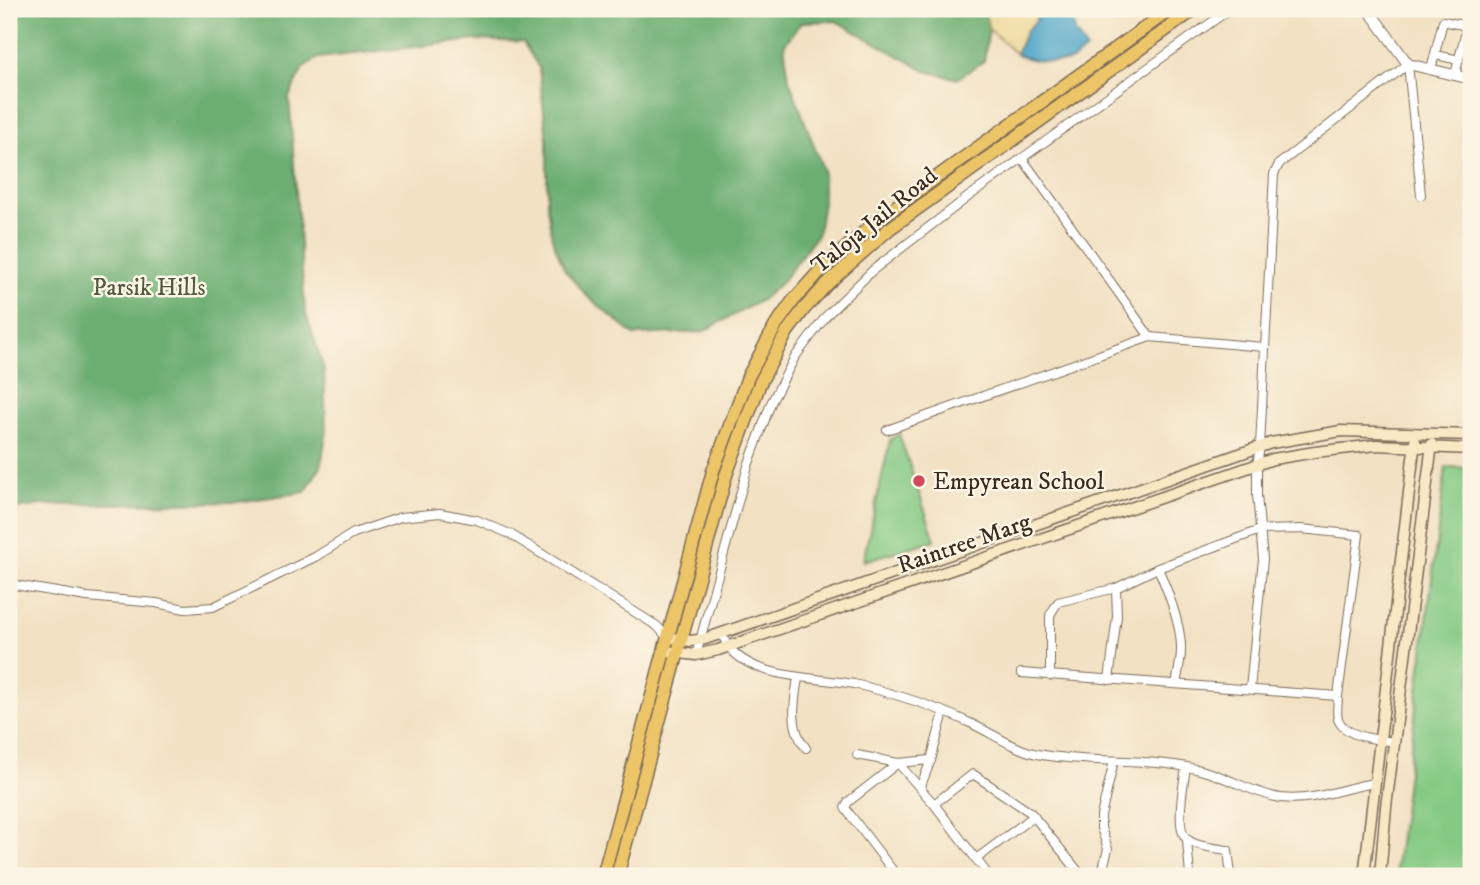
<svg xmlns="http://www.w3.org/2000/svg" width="1480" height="885" font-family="'IM FELL DW Pica',serif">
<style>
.green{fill:#85ca84;stroke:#607a51;stroke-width:2}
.forest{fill:#6cae72;stroke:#546c48;stroke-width:2}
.sand{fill:#eeda9e;stroke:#94825e;stroke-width:2}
.water{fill:#4ba6c9;stroke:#436874;stroke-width:2}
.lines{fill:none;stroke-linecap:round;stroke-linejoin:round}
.minor-casing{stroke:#7b6a58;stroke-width:10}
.tertiary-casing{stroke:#7b6a58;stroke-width:12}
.secondary-casing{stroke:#7b6a58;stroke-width:13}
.primary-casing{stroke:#7b6a58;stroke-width:15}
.minor{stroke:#fff;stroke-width:8}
.tertiary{stroke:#fff;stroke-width:10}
.secondary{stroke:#f8e8c3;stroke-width:10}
.primary{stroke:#edc569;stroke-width:12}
.poi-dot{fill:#d1495b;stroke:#fcf5e5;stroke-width:2.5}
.labels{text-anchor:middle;stroke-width:5;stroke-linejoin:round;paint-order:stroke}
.street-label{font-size:24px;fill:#3b2a1e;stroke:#fcf5e5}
.park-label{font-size:24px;fill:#515a3d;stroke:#fcf5e5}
.poi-label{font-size:24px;fill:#3b2a1e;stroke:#fcf5e5;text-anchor:start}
</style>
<rect width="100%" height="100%" fill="#fcf5e5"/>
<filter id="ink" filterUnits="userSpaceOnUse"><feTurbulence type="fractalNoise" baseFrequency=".0143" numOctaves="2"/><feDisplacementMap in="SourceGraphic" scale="14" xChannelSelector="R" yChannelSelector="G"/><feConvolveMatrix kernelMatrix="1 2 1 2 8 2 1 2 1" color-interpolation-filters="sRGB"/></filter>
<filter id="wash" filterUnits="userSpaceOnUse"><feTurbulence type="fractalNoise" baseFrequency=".00686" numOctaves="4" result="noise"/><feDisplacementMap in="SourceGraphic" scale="28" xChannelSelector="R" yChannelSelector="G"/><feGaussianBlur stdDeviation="1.57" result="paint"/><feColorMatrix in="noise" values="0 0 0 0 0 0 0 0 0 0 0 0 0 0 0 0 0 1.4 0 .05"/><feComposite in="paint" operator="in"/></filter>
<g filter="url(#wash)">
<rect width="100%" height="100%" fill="#f2e1c3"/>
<g class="green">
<polygon points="899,434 935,540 863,561 890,440"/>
<polygon points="1446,467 1471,468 1471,876 1395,876"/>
</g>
<polygon class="forest" points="9,9 984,9 989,29 984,61 957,79 926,71 836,21 802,22 784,45 789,79 823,170 823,202 818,233 781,283 760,301 702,332 634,335 587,296 565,270 552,238 547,207 547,139 539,68 523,42 475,40 318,58 303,68 289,97 305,311 324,369 326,434 321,466 305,492 237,502 40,505 11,510 9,510"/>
<polygon class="sand" points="984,9 1034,9 1037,20 1026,31 1016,54 989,29"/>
<path class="water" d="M1034,9H1071L1075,32L1086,49C1082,52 1077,58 1073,60C1059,65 1027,60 1016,54L1026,31L1037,20Z"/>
</g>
<g filter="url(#ink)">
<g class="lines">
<g class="minor-casing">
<g id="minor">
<polyline points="1436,55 1459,60"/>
<polyline points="1408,64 1421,195"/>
<polyline points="1431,70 1443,21 1467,26 1455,75"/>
<polyline points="1022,158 1150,337"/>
<polyline points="887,430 1150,337 1264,347"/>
<path d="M1158,568C1167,589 1182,626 1181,650C1181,661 1178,673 1176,684"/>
<polyline points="9,584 87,597 156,603 185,609 213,607 315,557 354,533 401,517 440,513 477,520 510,534 657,626 667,637"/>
<path d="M722,634C739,681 814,676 854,684C893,693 934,706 970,723C992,733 1014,749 1037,754C1089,764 1144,757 1196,769C1225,775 1253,794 1281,798C1315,802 1344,787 1375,783"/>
<polyline points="696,655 748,466 771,403 795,357 827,315 873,270 968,197 1230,9"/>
<polyline points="1021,673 1338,696"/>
<path d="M1050,676V615L1058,602L1116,588L1158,568L1260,530L1301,529L1359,535L1338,696C1338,703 1336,712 1338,719C1345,738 1378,739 1395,742"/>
<path d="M798,678C794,702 789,728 806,748"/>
<polyline points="1109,680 1117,616 1116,588"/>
<polyline points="1250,689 1263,559 1257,495 1257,466 1260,446 1274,174 1279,164 1408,64"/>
<polyline points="857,755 898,763 931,760"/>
<polyline points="898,763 934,804 989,876"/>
<path d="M1186,767C1184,781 1175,828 1186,838C1195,847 1216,848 1228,850L1231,876"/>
<polyline points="920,788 931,760 944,712"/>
<polyline points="934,804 973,774 1031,813 1082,876"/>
<polyline points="1187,840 1190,876"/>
<polyline points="976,859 1034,816"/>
<polyline points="897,876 845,808 848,802 898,763"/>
<polyline points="1101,876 1108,849 1101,828 1101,816 1114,761"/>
</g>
</g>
<g class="tertiary-casing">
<polyline id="tertiary" points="1368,9 1408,64 1471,79"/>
</g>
<g class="secondary-casing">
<g id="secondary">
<polyline points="667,637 690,641 705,639 1271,443 1341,431 1471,435"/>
<polyline points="672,652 696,655 718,650 1273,459 1315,452 1376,445 1471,449"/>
<polyline points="1364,876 1415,441"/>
<polyline points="1380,876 1386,807 1432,444"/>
</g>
</g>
<g class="primary-casing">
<g id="primary">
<polyline points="603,876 713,471 748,377 776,325 793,301 818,273 880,218 1171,9"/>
<polyline points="617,876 726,475 760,383 787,332 804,309 828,283 889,229 1195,9"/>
</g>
</g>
<use href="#minor" class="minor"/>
<use href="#tertiary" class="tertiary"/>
<use href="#secondary" class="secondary"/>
<use href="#primary" class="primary"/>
</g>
</g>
<circle class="poi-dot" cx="919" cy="481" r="7"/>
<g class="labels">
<g class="street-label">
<text transform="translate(874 220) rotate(-39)" y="8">Taloja Jail Road</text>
<text transform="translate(964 543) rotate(-19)" y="8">Raintree Marg</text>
</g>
<g class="park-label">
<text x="149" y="295">Parsik Hills</text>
</g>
<g class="poi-label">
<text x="933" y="489">Empyrean School</text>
</g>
</g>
<rect width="1480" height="885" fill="none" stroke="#fcf5e5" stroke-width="35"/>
</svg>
